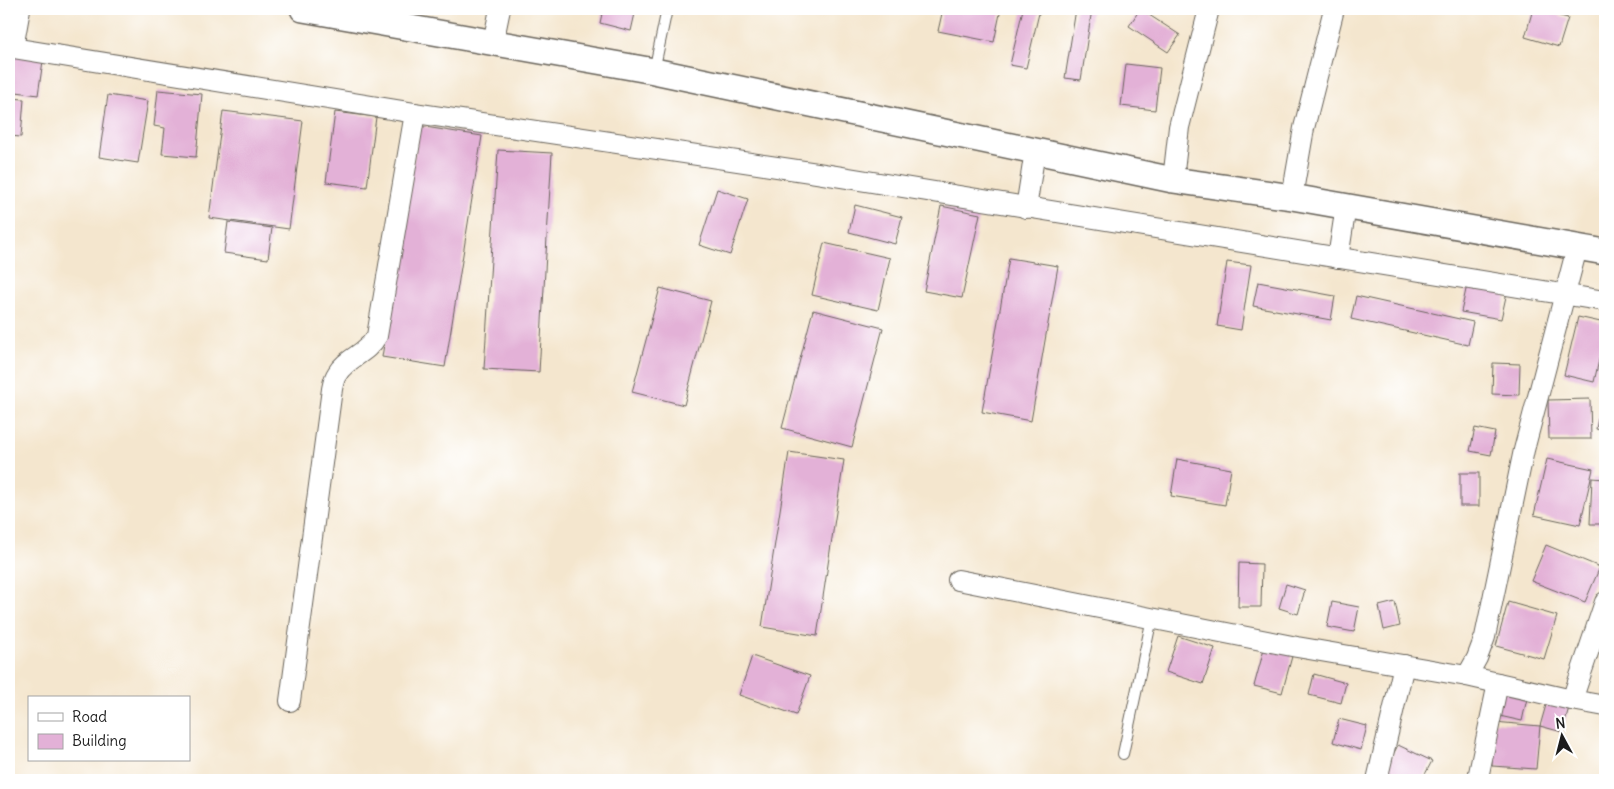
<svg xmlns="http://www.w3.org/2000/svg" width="1614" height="789" font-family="Delius,sans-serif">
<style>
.building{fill:#e3b1d7}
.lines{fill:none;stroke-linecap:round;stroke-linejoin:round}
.service-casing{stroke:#68635a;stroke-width:12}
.minor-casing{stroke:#68635a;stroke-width:22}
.tertiary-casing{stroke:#68635a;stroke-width:28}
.service{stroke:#fff;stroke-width:10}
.minor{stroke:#fff;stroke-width:20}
.tertiary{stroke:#fff;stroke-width:25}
</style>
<rect width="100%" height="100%" fill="#fff"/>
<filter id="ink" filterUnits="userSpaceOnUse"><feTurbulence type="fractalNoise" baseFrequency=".02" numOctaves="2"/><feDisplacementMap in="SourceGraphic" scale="10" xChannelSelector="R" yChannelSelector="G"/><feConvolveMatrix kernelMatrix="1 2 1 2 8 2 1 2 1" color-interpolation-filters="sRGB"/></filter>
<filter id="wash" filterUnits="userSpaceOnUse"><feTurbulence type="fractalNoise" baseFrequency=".0096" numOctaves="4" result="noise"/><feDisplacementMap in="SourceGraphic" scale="20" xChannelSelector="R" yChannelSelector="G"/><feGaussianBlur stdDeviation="1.12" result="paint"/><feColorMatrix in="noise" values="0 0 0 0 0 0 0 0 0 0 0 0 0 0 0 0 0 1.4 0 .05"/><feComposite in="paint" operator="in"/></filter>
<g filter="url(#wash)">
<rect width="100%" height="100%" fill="#f4e6ce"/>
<g id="blocks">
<g class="building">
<polygon points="603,9 636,9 631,31 600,23"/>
<polygon points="943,9 1001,9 994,42 938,31"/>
<polygon points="1023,9 1040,9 1026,68 1010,65"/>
<polygon points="1076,9 1092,9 1081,80 1065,78"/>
<polygon points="1140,9 1180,35 1168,52 1129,26"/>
<polygon points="1533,9 1568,18 1559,47 1525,37"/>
<polygon points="9,49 44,54 38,95 9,91"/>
<polygon points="1126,64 1160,68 1155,110 1121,106"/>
<polygon points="158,90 202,94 196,157 162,154 165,128 154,126"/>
<polygon points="108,95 148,101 138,163 99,157"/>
<polygon points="9,98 24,99 21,137 9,136"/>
<polygon points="223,111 303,121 289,229 209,218"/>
<polygon points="335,112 376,117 367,187 326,182"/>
<polygon points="419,126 482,136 445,367 382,357"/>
<polygon points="498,150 552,153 539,372 484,369"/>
<polygon points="717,189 748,199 730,255 699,245"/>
<polygon points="855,205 902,217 895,244 849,232"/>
<polygon points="941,206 980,214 962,298 924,291"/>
<polygon points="228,222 272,228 268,259 224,253"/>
<polygon points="824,243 890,258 878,310 812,295"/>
<polygon points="1009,258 1058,266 1031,421 982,412"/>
<polygon points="1227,262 1251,265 1241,330 1217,326"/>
<polygon points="1258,282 1335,296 1331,320 1253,306"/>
<polygon points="1467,285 1507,292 1501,319 1461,312"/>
<polygon points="660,288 711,301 684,405 632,392"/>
<polygon points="1356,296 1473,322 1468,345 1351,319"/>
<polygon points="813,310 883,328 852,447 782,428"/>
<polygon points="1578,317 1605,323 1605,334 1594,382 1564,375"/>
<polygon points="1493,363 1520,364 1519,395 1492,394"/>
<polygon points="1603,392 1605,392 1605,431 1596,429"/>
<polygon points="1590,399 1591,439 1549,439 1548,400"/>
<polygon points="1475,428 1495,432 1491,455 1470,451"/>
<polygon points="789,452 844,460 817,636 762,627"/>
<polygon points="1177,459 1231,469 1225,505 1171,496"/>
<polygon points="1547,459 1593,469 1580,525 1534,515"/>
<rect x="1460" y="473" width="19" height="33"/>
<polygon points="1592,478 1605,479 1605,524 1590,524"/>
<polygon points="1546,545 1600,567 1585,602 1531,581"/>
<polygon points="1239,563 1262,564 1261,607 1238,607"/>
<polygon points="1286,584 1305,590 1298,614 1279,608"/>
<polygon points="1332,602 1359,607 1354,632 1327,627"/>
<polygon points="1395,602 1400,626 1384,630 1379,606"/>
<polygon points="1508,602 1557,616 1544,659 1496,646"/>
<polygon points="1178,636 1215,648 1203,684 1166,672"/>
<polygon points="1266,642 1294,649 1282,693 1254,686"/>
<polygon points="752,656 810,676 796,715 739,695"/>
<polygon points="1314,674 1346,683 1341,703 1309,695"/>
<polygon points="1501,688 1528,694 1522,721 1495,715"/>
<polygon points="1548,698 1570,704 1562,732 1540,726"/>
<polygon points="1339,719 1367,726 1361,750 1333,742"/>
<polygon points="1494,722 1540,726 1536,769 1492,766"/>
<polygon points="1398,745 1432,761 1422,780 1380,780"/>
</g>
</g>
</g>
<g filter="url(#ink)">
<use href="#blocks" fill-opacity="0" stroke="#68635a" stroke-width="1"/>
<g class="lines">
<g class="service-casing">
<g id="service">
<polyline points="654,71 667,9"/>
<polyline points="1123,754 1152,618"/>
</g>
</g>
<g class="minor-casing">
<g id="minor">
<polyline points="493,43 500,9"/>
<polyline points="9,47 13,48 20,9"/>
<polyline points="13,48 415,113 817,173 1605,301"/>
<polyline points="1173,180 1179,127 1209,9"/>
<polyline points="1292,197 1304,128 1334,9"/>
<polyline points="1026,208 1035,151"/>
<polyline points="1338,258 1346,206"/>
<polyline points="958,580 1297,647 1467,676 1477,658 1485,637 1524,450 1577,248"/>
<polyline points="1467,676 1572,700 1605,602"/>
<polyline points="1572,700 1605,706"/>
<path d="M290,701L332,389C333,384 334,378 337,374C346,358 367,354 377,336L415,113"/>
<polyline points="1377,780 1404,665"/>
<polyline points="1480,780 1479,773 1498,683"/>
</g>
</g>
<g class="tertiary-casing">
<polyline id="tertiary" points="303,9 654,71 1173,180 1292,197 1605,252"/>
</g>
<use href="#service" class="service"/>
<use href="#minor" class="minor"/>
<use href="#tertiary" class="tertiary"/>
</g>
</g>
<rect width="1614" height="789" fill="none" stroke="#fff" stroke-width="30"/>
<rect x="28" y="696" width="162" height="65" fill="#ffffff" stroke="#a4a4a4"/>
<rect x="38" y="713" width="25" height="8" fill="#ffffff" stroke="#a4a4a4"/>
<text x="72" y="722" font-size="15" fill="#1c1c1c">Road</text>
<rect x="38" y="734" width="25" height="15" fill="#e3b1d7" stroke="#a4a4a4"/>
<text x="72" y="746" font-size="15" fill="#1c1c1c">Building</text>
<g transform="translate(1562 736) rotate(353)" stroke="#ffffff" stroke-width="4" paint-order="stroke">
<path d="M0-4L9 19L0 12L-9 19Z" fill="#1c1c1c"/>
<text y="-8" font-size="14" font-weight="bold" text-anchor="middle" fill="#1c1c1c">N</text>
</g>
</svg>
